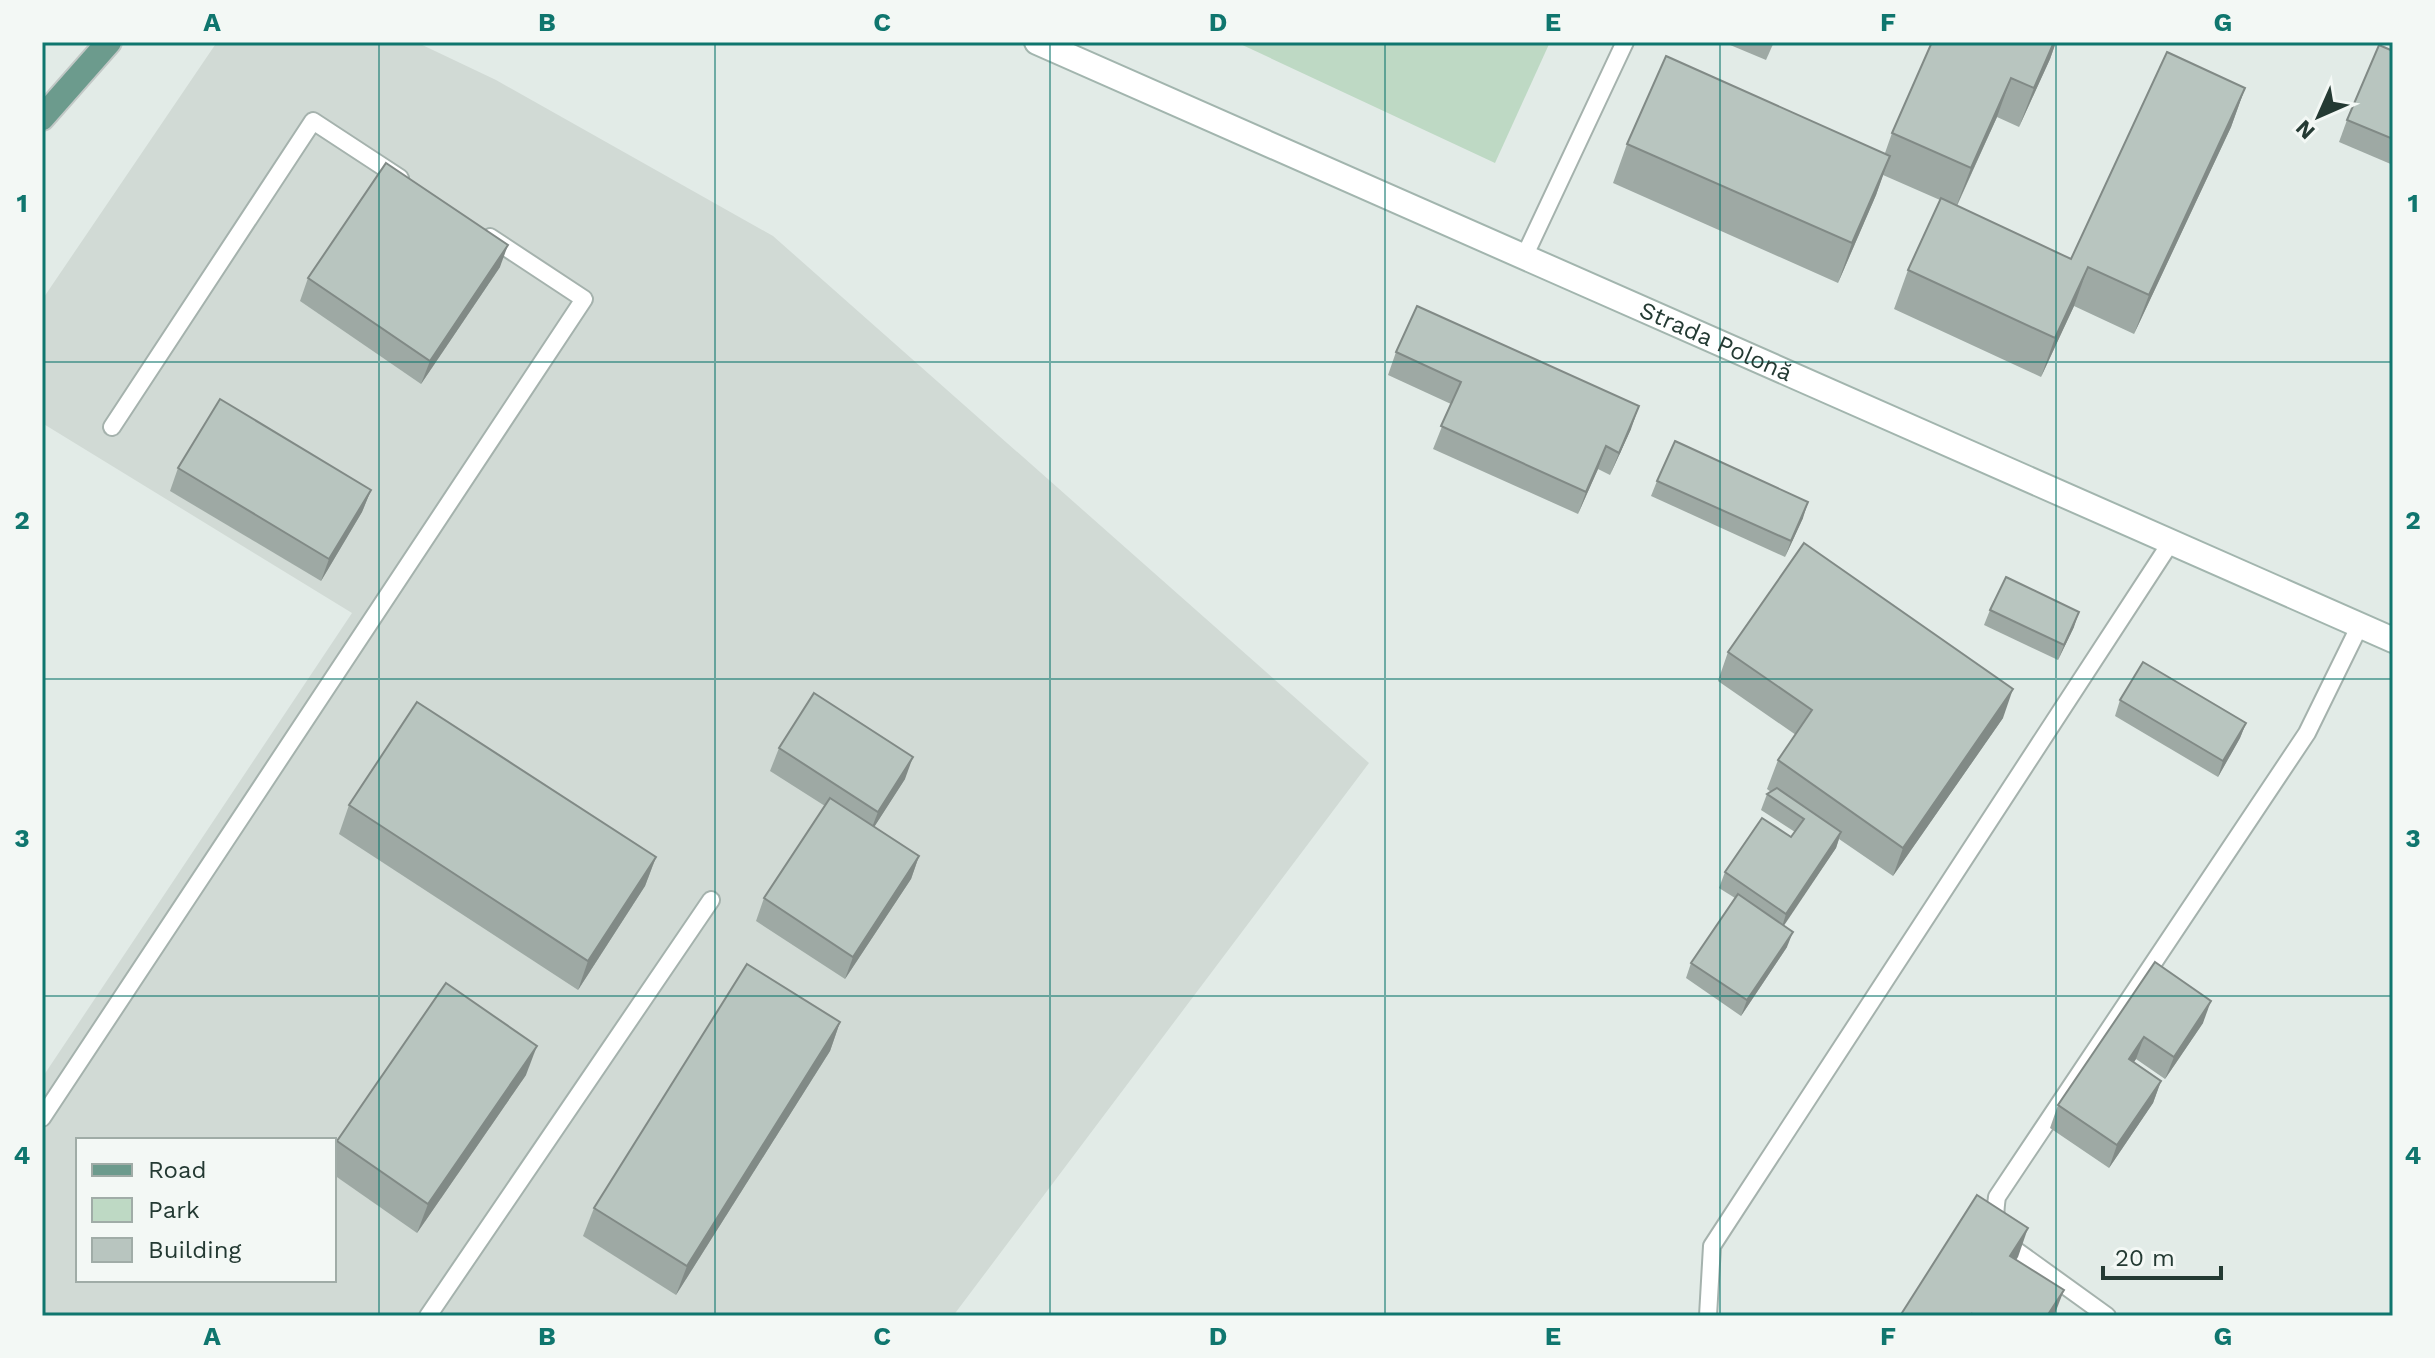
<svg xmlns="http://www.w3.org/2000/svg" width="2435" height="1358" font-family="'Work Sans',sans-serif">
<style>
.built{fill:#d1dad5;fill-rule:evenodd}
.green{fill:#bed9c4}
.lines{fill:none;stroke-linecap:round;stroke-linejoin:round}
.lane-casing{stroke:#a5b2ad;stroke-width:20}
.secondary-casing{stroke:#a2b5ae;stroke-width:28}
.primary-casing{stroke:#c2c8c6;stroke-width:28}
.lane{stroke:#fff;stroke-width:16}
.secondary{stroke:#fff;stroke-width:24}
.primary{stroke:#6c9b8d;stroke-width:24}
.wall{fill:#9ea9a4}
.shaded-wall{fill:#818a86}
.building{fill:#b8c5bf;stroke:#818a86;stroke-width:2}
.grid{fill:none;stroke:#0f766e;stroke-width:2;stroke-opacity:0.55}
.labels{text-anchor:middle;stroke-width:6;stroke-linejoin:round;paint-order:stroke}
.street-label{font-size:24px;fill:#243a33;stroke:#f3f8f5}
.neatline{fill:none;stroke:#0f766e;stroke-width:3}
.grid-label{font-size:26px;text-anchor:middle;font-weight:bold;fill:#0f766e}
</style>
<rect width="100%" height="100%" fill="#e2ebe7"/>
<path class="built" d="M217,42H416L496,80L773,236L1369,763L953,1316H42V1078L352,613L42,423V300ZM78,1140H334V1280H78Z"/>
<polygon class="green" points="1236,42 1550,42 1495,163"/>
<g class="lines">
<g class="lane-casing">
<g id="lane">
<polyline points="1524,257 1625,42"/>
<polyline points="112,427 313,121 400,178"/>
<polyline points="42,1118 584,299 490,237"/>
<polyline points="428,1316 711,900"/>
<polyline points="1708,1316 1712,1246 2171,542"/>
<path d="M2107,1316L2014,1249C1995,1230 1993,1223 1997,1197L2307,733L2360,625"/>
</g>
</g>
<g class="secondary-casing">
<g id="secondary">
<path id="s1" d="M1037,42L2393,640"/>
</g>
</g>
<g class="primary-casing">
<polyline id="primary" points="42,118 109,42"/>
</g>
<use href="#lane" class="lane"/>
<use href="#secondary" class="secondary"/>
<use href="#primary" class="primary"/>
</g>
<g class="wall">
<polygon points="1723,42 1774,42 1766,60"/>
<polygon points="2055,42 2056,42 2050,59 2019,127 1997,117 1957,206 2071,259 2245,88 2231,127 2134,334 2074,306 2041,377 1894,309 1908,270 1940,200 1883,175 1876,195 1838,283 1613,183 1627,144 1885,153 1892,133"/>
<polygon points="2393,51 2393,165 2339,142 2347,120"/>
<polygon points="500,267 421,384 300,301 308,278"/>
<polygon points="1396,352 1631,429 1610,475 1598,469 1578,514 1433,449 1451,404 1388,375"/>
<polygon points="178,468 371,490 362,512 321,581 170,491"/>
<polygon points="1657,481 1803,518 1785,557 1651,496"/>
<polygon points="1990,610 2074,627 2058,660 1984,625"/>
<polygon points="1728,652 2003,718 1893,876 1839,839 1836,848 1783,925 1787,947 1741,1016 1686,978 1691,963 1735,898 1719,888 1725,872 1791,837 1795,832 1761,810 1767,794 1771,792 1767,789 1778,760 1796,735 1718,681"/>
<polygon points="2120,700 2246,723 2240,738 2218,777 2115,716"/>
<polygon points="779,748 905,779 874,827 919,856 911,879 845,979 756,921 764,898 825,806 770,771"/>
<polygon points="349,805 656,857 645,886 578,990 339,834"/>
<polygon points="2155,962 2203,1023 2165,1079 2136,1059 2134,1062 2161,1081 2153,1103 2109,1168 2050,1128 2058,1105"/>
<polygon points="840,1022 830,1051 676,1295 583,1236 594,1208"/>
<polygon points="526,1075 417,1233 334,1175 334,1148 337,1141"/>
</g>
<g class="shaded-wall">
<polygon points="2054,42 2056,42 2050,59 2019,127 2034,88"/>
<polygon points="2011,78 1997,117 1956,207 1971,168"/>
<polygon points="2245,88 2231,127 2134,334 2149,295"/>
<polygon points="1890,156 1876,195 1838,283 1852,243"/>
<polygon points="508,245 500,267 421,384 430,361"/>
<polygon points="2088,267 2074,306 2041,377 2055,338"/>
<polygon points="1639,406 1631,429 1610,475 1619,453"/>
<polygon points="1606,446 1598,469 1578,514 1586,492"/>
<polygon points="371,490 362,512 321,581 329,559"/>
<polygon points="1808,502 1803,518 1785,557 1791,541"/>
<polygon points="2079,612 2074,627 2058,660 2064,645"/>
<polygon points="2013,689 2003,718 1893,876 1903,848"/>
<polygon points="2246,723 2240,738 2218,777 2223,761"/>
<polygon points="913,757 905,779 869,835 878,812"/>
<polygon points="1841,832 1836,848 1781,930 1786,914"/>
<polygon points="919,856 911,879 845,979 853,957"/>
<polygon points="656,857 645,886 578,990 588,961"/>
<polygon points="1793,932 1787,947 1741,1016 1747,1000"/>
<polygon points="2211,1001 2203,1023 2165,1079 2174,1057"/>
<polygon points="840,1022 830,1051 676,1295 687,1266"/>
<polygon points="2144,1037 2136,1059 2121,1081 2129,1059"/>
<polygon points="537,1046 526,1075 417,1233 428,1204"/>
<polygon points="2161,1081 2153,1103 2109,1168 2117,1145"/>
<polygon points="2028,1228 2018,1257 2000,1285 2010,1256"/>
<polygon points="2064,1290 2054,1316 2047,1316"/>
</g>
<g class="building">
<polygon points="1932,42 2054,42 2034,88 2011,78 1971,168 1892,133"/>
<polygon points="2379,45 2393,51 2393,139 2347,120"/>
<polygon points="2167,52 2245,88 2149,295 2088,267 2055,338 1908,270 1941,198 2071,259"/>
<polygon points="1666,56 1890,156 1852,243 1627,144"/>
<polygon points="386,163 508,245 430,361 308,278"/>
<polygon points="1417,306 1639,406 1619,453 1606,446 1586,492 1441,426 1461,382 1396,352"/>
<polygon points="220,399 371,490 329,559 178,468"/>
<polygon points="1675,441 1808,502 1791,541 1657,481"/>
<polygon points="1804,543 2013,689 1903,848 1778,760 1812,710 1728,652"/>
<polygon points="2006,577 2079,612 2064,645 1990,610"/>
<polygon points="2143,662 2246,723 2223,761 2120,700"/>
<polygon points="814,693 913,757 878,812 779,748"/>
<polygon points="417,702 656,857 588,961 349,805"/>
<polygon points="1777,788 1841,832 1786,914 1725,872 1762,818 1791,837 1804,819 1767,794"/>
<polygon points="830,798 919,856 853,957 764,898"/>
<polygon points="1738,894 1793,932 1747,1000 1691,963"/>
<polygon points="2155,962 2211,1001 2174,1057 2144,1037 2129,1059 2161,1081 2117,1145 2058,1105"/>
<polygon points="747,964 840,1022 687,1266 594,1208"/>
<polygon points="446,983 537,1046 428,1204 337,1141"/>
<polygon points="1977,1195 2028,1228 2010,1256 2064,1290 2047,1316 1974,1316 1972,1314 1971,1316 1900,1316"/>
</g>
<path class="grid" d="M379,42V1316M715,42V1316M1050,42V1316M1385,42V1316M1720,42V1316M2056,42V1316M42,362H2393M42,679H2393M42,996H2393"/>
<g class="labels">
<g class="street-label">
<text dy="8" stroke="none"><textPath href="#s1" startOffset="742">Strada Polonă</textPath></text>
</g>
</g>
<rect width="2435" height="1358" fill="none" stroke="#f3f8f5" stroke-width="88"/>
<rect x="76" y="1138" width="260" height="144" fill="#f3f8f5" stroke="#a0aca7" stroke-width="2"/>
<rect x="92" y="1164" width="40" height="12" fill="#6c9b8d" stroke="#a0aca7" stroke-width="2"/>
<text x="148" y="1178" font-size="24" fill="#243a33">Road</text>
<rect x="92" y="1198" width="40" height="24" fill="#bed9c4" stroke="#a0aca7" stroke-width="2"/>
<text x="148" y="1218" font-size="24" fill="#243a33">Park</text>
<rect x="92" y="1238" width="40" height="24" fill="#b8c5bf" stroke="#a0aca7" stroke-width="2"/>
<text x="148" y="1258" font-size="24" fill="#243a33">Building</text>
<g transform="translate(2319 116) rotate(225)" stroke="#f3f8f5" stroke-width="6" paint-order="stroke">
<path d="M0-6L14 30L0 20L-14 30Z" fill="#243a33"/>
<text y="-12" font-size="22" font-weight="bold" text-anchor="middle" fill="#243a33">N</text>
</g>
<path d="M2103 1266v12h118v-12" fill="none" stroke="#243a33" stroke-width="4"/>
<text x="2115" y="1266" font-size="24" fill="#243a33" stroke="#f3f8f5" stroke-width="6" paint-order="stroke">20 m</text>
<rect x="44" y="44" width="2347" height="1270" class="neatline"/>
<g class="grid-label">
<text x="212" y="31">A</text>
<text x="547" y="31">B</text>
<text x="882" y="31">C</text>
<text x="1218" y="31">D</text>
<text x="1553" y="31">E</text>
<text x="1888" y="31">F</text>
<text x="2223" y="31">G</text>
<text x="22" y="212">1</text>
<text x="2413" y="212">1</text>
<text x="22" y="529">2</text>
<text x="2413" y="529">2</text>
<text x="22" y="847">3</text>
<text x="2413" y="847">3</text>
<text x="22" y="1164">4</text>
<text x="2413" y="1164">4</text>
<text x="212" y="1345">A</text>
<text x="547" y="1345">B</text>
<text x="882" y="1345">C</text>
<text x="1218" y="1345">D</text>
<text x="1553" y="1345">E</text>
<text x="1888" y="1345">F</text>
<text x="2223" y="1345">G</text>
</g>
</svg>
